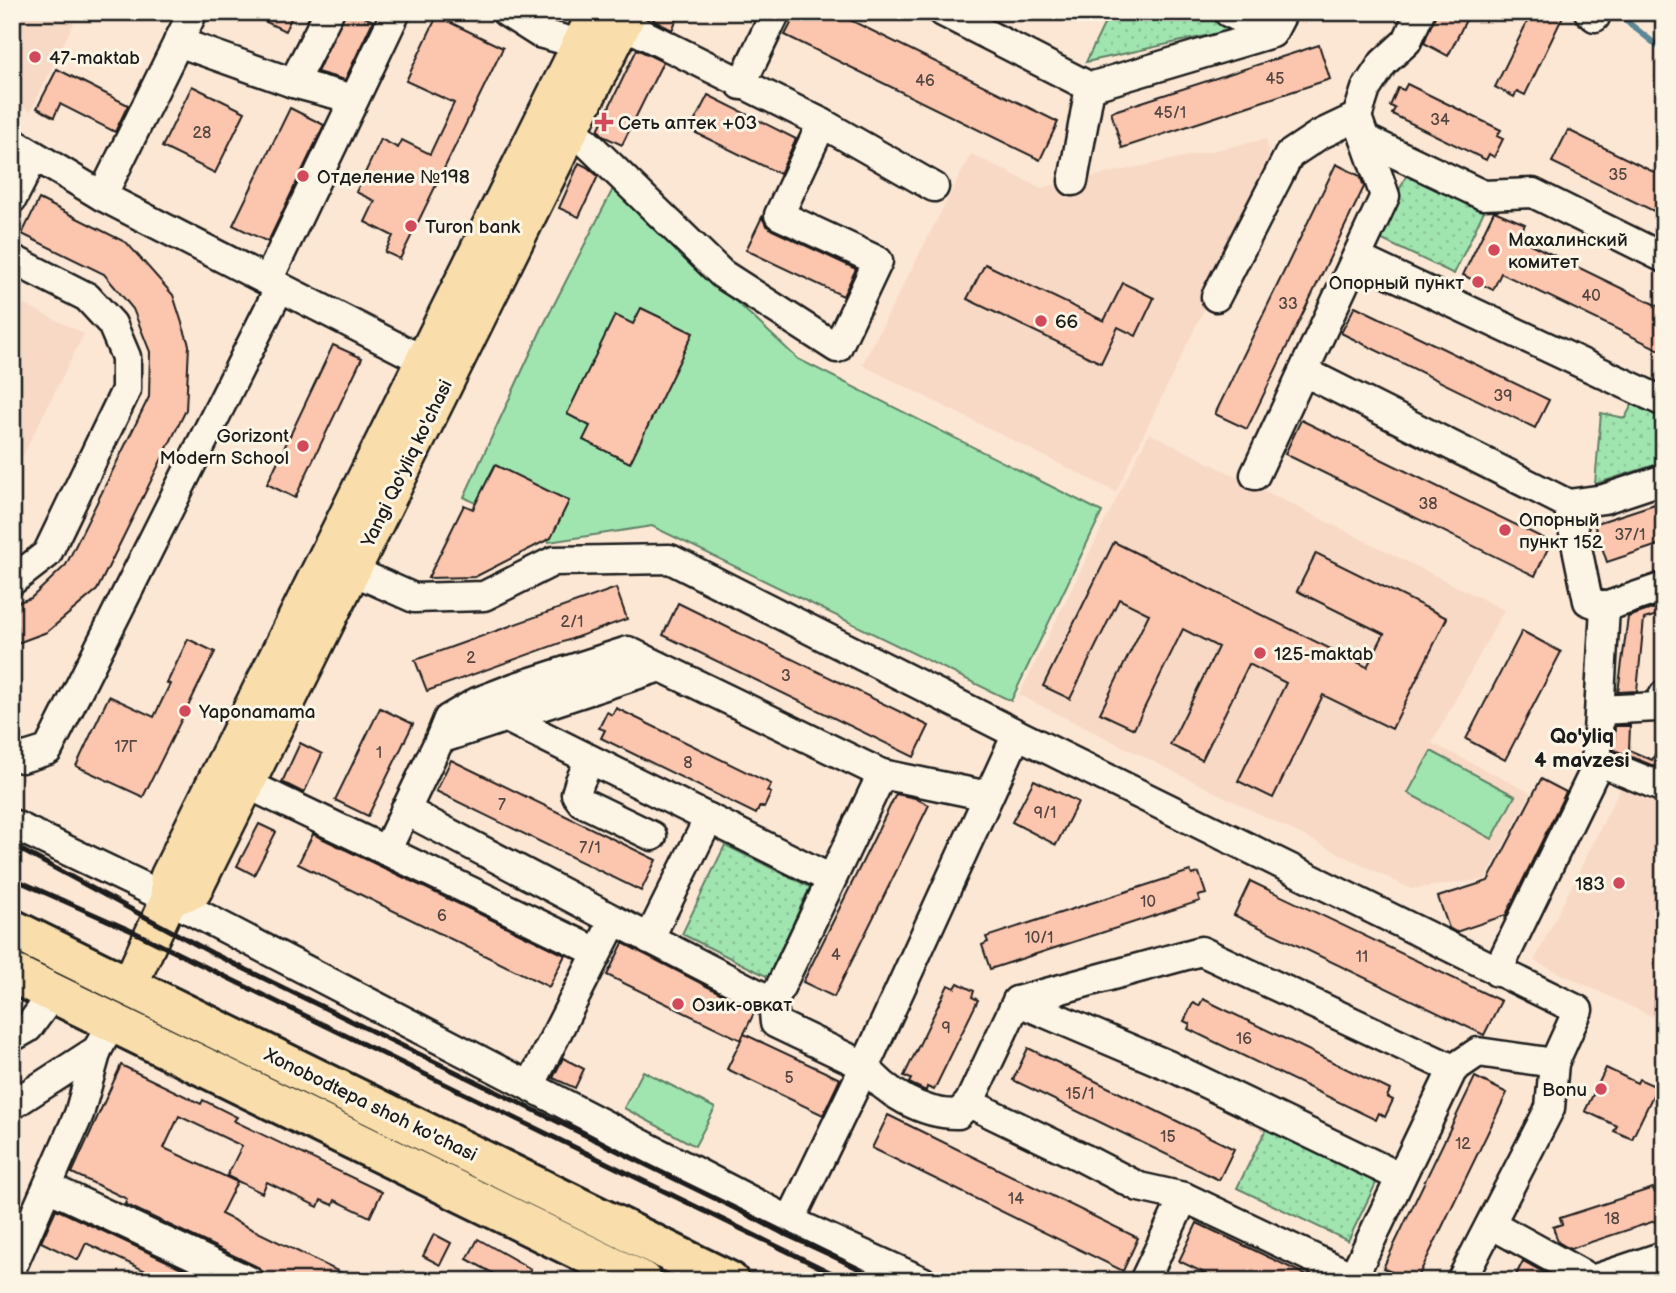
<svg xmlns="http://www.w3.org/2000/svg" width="1676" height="1293" font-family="'Balsamiq Sans',sans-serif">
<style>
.built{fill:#f8d9c6}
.grass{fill:url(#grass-dots);stroke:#5e8066;stroke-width:2}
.garden{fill:#a0e5b0;stroke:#5e8066;stroke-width:2}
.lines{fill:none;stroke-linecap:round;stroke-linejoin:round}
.stream{stroke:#5a8695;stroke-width:6}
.building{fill:#fbc5ae;stroke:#1c1c1c;stroke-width:2}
.minor-casing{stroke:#1c1c1c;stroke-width:33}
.major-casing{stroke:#1c1c1c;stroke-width:40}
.highway-casing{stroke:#1c1c1c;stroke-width:44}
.minor{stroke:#fcf5e5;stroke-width:28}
.major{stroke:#f9deab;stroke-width:35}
.highway{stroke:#f9deab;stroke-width:38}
.rail{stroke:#1c1c1c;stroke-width:5}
.poi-dot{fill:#d1495b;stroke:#fcf5e5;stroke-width:2.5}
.labels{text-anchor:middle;stroke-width:6;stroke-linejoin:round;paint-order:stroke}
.number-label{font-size:16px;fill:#544640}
.poi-label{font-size:19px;fill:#1c1c1c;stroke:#fcf5e5;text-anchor:start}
.street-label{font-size:19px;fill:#1c1c1c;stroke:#fcf5e5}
.neighbourhood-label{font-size:21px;font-weight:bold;fill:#1c1c1c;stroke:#fcf5e5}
</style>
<defs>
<pattern id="grass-dots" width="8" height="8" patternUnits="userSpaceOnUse" patternTransform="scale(1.75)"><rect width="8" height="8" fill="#a0e5b0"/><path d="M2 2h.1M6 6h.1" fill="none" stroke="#89c497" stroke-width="1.8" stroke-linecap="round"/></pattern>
</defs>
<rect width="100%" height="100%" fill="#fce7d4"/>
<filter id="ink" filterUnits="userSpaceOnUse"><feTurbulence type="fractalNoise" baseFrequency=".0143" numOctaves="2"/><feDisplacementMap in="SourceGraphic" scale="14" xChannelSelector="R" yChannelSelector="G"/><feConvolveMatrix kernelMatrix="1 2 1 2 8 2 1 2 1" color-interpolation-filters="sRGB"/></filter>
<g filter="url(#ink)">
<g class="built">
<polygon points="12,12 79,12 31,111 12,103"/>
<polygon points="1266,139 1272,168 1116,492 862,365 971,154 1041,188"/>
<polygon points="12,298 84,334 12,477"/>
<polygon points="1149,433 1504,610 1432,743 1531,793 1486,879 1411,889 1019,695"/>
<polygon points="1622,785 1664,804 1664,1022 1534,961"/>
</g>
<g class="grass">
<polygon points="1110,12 1201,12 1237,29 1086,62"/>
<polygon points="1407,174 1484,211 1454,274 1376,237"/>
<polygon points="1636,397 1664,410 1664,462 1595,484 1601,413 1625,418"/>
<polygon points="725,845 810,887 768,977 682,934"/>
<polygon points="1269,1123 1379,1177 1348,1241 1237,1188"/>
</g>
<g class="garden">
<polygon points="613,189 627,200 798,359 1102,512 1011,701 652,526 549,542 464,497 542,328"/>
<polygon points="1431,751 1515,796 1492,839 1408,793"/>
<polygon points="643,1071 715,1108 695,1146 624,1108"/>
</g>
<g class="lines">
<g class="stream">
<polyline points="1615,12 1664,51"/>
<polyline points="536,1281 536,1280"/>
</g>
</g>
<g class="building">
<polygon points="245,12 294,12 285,31"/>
<polygon points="345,12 354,12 373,21 345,80 317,72"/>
<polygon points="657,12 680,12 672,30 653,20"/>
<polygon points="797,12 834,12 1058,122 1040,160 785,35"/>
<polygon points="1436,12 1470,12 1448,56 1424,43"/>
<polygon points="1532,12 1565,12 1525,95 1517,91 1514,97 1495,87"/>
<polygon points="437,16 503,48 400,259 385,252 393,236 365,222 375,201 356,192 381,139 398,148 402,140 430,154 454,103 406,81"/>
<polygon points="1319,45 1330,79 1122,148 1111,112"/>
<polygon points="637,49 663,62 622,145 605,137 598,130"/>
<polygon points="57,69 128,105 115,132 60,104 54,117 37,108"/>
<polygon points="1407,84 1501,130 1497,136 1503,139 1494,157 1489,154 1486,160 1392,114 1395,108 1390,106 1398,88 1404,90"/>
<polygon points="192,86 245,112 215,173 162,147"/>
<polygon points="708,95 796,139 780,174 690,130"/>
<polygon points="290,108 324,125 268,242 233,225"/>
<polygon points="1568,130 1664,177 1664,216 1552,162"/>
<polygon points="579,163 587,167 598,176 579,217 559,208"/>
<polygon points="1336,164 1360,176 1364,187 1247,429 1215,414"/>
<polygon points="39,199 127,243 173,295 189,345 186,410 97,590 47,632 12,645 12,604 31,598 66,565 149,397 150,352 133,309 104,274 22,234"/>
<polygon points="1494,211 1525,224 1518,238 1664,309 1664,352 1501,273 1493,290 1463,275"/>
<polygon points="762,217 766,225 772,230 856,269 843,296 746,250"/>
<polygon points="985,264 1104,321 1123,283 1154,298 1136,336 1118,327 1101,363 967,299"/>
<polygon points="1355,306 1549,400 1535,428 1341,333"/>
<polygon points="641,308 693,333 630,463 583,440 590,426 567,414 615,315 633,324"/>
<polygon points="333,345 362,358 295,498 267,484"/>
<polygon points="1301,420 1551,542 1535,576 1285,454"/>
<polygon points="495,465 569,501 551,538 475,577 428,578 464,505 473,509"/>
<polygon points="1664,501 1664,543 1607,562 1594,524"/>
<polygon points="1114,542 1367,667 1384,634 1297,591 1316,553 1447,618 1392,729 1323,695 1273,798 1238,781 1286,683 1249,664 1202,760 1170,745 1218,647 1183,629 1134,729 1100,713 1149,614 1119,599 1070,699 1043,686"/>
<polygon points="616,588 627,619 427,691 415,660"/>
<polygon points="678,603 929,726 914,757 663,635"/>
<polygon points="1664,605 1664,613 1644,619 1637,691 1618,692 1628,617"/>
<polygon points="1522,631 1561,652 1505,760 1466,739"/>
<polygon points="188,639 215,652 143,797 76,766 109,696 154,717 170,684 167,683"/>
<polygon points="380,708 413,724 368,816 335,800"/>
<polygon points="616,708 771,784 767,791 771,793 764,808 760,806 756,814 601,738 605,730 599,728 607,712 612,715"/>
<polygon points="1615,726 1630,726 1629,750 1652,760 1664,738 1664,770 1614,750"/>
<polygon points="300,743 322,754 304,793 282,782"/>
<polygon points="451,760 656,860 641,891 436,791"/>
<polygon points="1541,779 1566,792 1506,915 1456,932 1449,928 1438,897 1488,881"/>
<polygon points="1034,780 1078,802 1056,845 1012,822"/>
<polygon points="896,794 915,798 929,805 834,997 803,982"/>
<polygon points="259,824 276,832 254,875 237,866"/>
<polygon points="313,834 565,955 549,987 298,864"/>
<polygon points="1190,871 1192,875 1199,873 1206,894 1198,896 1200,901 990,969 982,945 988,942 986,937"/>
<polygon points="1250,881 1501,1001 1484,1035 1234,915"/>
<polygon points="623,943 755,1011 741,1040 607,975"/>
<polygon points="958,983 974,991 972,997 978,1000 934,1090 927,1087 926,1091 909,1083 911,1079 904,1076 948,985 955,988"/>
<polygon points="1203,999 1390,1090 1387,1097 1393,1100 1385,1117 1379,1113 1376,1120 1188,1029 1190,1024 1184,1021 1193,1003 1199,1006"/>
<polygon points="744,1034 840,1079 823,1115 727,1069"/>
<polygon points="1028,1048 1234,1149 1219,1180 1013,1080"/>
<polygon points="563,1058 584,1069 575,1088 553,1078"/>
<polygon points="121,1065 201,1104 203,1100 237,1117 234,1121 382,1192 370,1217 335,1200 333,1205 321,1200 318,1207 267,1182 262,1193 227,1176 242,1146 179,1116 164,1148 237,1182 221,1214 358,1281 265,1281 263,1272 256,1266 125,1204 127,1199 72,1173"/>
<polygon points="1606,1068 1637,1083 1639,1079 1657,1087 1632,1139 1614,1131 1617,1126 1585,1111"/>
<polygon points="1475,1077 1507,1093 1416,1281 1409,1281 1383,1268"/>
<polygon points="888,1115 1138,1238 1123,1271 872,1148"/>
<polygon points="1653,1188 1655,1193 1664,1190 1664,1218 1570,1249 1558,1242 1553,1227 1562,1224 1560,1218"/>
<polygon points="56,1209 209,1281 167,1281 86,1243 78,1260 41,1242"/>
<polygon points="1197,1223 1260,1253 1318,1281 1221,1281 1179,1261"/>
<polygon points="434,1234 451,1243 440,1265 423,1256"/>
<polygon points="478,1239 531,1269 524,1281 507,1281 467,1259"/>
<polygon points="1523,1261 1559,1281 1513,1281"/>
</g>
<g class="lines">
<g class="minor-casing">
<g id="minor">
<polyline points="506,12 539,33 580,44"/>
<polyline points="943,12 1090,87 1272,33 1283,12"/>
<polyline points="1228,12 1272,33"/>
<polyline points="1589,12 1595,17"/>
<polyline points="178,42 293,83 354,99"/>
<polyline points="293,83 329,12"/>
<polyline points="741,85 776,12"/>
<polyline points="822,123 934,187"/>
<polyline points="552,125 585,141 722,274 837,348 878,261 779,215 822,123 623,24"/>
<polyline points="1365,139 1483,195 1533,193 1664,258"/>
<polyline points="12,142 102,196 442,370"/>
<polyline points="1073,181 1090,87"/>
<polyline points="102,196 193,12"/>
<polyline points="12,199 34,156"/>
<polyline points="1357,258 1664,402"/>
<polyline points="12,259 87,297 112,324 126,357 126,390 47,554 12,581"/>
<polyline points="268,280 396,12"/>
<polyline points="1216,297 1289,155 1319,135 1357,117"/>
<polyline points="1305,372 1568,504 1604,499 1664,479"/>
<polyline points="1255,475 1385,196 1357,117 1366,89 1383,63 1407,41 1420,12"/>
<polyline points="1568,504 1588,601 1605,607 1664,587"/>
<polyline points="333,562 414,598 484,596 554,561 670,559 1017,734 1578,1010 1554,1063 1550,1108 1461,1281"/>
<polyline points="1600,710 1657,707 1664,695"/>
<polyline points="507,718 831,879"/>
<polyline points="440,739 448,719 477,702 516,687 628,651 882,774 988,796"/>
<polyline points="12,753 22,758 48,750 280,287"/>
<polyline points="590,760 580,781 576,794 582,802 652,836"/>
<polyline points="1595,760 1664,788"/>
<polyline points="247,784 597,952"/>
<polyline points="405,810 614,920"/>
<polyline points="12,824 169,899 790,1221 922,1281"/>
<polyline points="386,851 440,739 660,667"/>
<polyline points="649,939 709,818"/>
<polyline points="1497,972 1596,768 1605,607"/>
<polyline points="1017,1001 1170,1066 1400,1177"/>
<polyline points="773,1002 882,774"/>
<polyline points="12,1037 28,1028 53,994"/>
<path d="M530,1086L614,920L773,1002L775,1023L865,1066C885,1093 924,1115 958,1114L969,1103"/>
<polyline points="12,1105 97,1050 101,1043"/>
<polyline points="48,1187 249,1281"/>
<polyline points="790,1221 865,1066 1017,734"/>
<polyline points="1491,1224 1594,1281"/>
<polyline points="12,1267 79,1114 97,1050"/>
<polyline points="1353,1277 1453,1069 1478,1052 1554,1063"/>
<polyline points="1144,1281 1184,1197"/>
<polyline points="1361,1281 1184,1197 1139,1187 1083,1158 969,1103 1017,1001 1201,951 1453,1069"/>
<polyline points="1589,1281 1664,1256"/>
</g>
</g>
<g class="major-casing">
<g id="major">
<polyline points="169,899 194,890 629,12"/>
<polyline points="129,986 169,899 168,877 596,12"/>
</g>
</g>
<g class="highway-casing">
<g id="highway">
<polyline points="12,929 729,1281"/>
<polyline points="12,973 642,1281"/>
</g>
</g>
<use href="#minor" class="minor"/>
<use href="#major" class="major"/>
<use href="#highway" class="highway"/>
<g class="rail">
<polyline points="12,845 212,953 884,1281"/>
<polyline points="12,878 134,932 848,1281"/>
</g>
</g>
</g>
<g class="poi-dot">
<circle cx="35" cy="57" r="7"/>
<path d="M600.5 111.5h7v7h7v7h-7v7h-7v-7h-7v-7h7z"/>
<circle cx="303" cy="176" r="7"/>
<circle cx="411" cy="226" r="7"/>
<circle cx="1494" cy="250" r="7"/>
<circle cx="1478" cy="282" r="7"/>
<circle cx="1041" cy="321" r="7"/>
<circle cx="303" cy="446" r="7"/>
<circle cx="1505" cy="530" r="7"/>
<circle cx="1260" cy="653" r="7"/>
<circle cx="185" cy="711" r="7"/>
<circle cx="1619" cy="883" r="7"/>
<circle cx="678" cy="1004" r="7"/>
<circle cx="1601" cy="1089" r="7"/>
</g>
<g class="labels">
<g class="number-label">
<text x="1275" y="84">45</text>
<text x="925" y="86">46</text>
<text x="1170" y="118">45/1</text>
<text x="1440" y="125">34</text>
<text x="202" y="138">28</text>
<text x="1618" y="180">35</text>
<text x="1591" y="301">40</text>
<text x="1288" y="309">33</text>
<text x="1503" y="401">39</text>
<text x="1428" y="509">38</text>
<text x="1630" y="540">37/1</text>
<text x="572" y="627">2/1</text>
<text x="471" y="663">2</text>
<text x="786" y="681">3</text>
<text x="126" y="752">17Г</text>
<text x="379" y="758">1</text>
<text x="688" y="768">8</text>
<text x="502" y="810">7</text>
<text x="1045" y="818">9/1</text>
<text x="590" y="853">7/1</text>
<text x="1148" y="907">10</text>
<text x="442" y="921">6</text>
<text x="1039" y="943">10/1</text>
<text x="836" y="960">4</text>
<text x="1362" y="962">11</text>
<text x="946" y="1033">9</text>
<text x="1244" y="1044">16</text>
<text x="789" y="1083">5</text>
<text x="1080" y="1099">15/1</text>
<text x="1168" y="1142">15</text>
<text x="1463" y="1149">12</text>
<text x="1016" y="1204">14</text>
<text x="1612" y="1224">18</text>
</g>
<g class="poi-label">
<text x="49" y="64">47-maktab</text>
<text x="618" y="129">Сеть аптек +03</text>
<text x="317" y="183">Отделение №198</text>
<text x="425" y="233">Turon bank</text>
<text x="1508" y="246">Махалинский<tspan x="1508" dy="22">комитет</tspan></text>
<text x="1464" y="289" text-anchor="end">Опорный пункт</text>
<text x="1055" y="328">66</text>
<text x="289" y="442" text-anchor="end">Gorizont<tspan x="289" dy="22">Modern School</tspan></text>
<text x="1519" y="526">Опорный<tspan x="1519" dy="22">пункт 152</tspan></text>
<text x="1274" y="660">125-maktab</text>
<text x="199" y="718">Yaponamama</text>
<text x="1605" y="890" text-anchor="end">183</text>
<text x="692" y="1011">Озик-овкат</text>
<text x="1587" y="1096" text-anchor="end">Bonu</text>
</g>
<g class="street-label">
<text transform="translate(406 463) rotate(-64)" y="7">Yangi Qo'yliq ko'chasi</text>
<text transform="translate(371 1104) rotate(26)" y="7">Xonobodtepa shoh ko'chasi</text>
</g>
<g class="neighbourhood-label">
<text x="1582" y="743">Qo'yliq<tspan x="1582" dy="24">4 mavzesi</tspan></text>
</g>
</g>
<rect width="1676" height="1293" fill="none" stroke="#fcf5e5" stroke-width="42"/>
<rect x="21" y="21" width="1634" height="1251" fill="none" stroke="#1c1c1c" stroke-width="2.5" filter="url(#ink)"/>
</svg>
